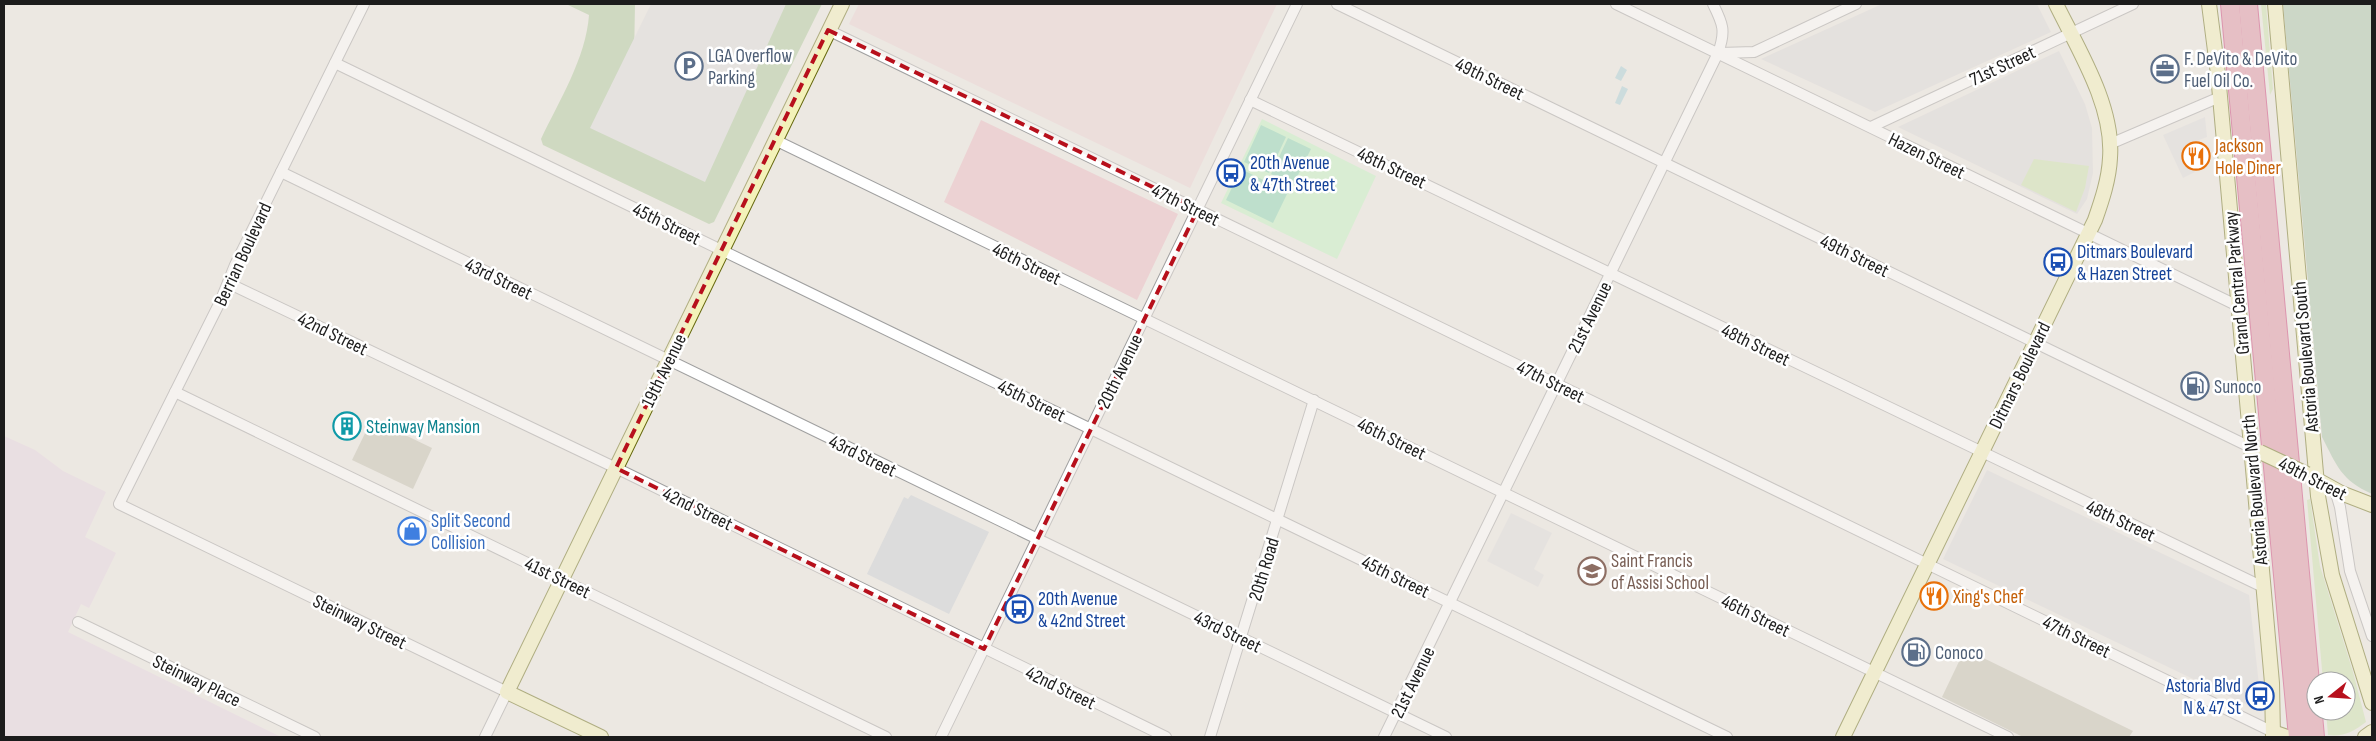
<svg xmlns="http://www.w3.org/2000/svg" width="2376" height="741" font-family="'Sofia Sans Condensed',sans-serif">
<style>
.residential{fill:#dad9d9}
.commercial{fill:#ecd2d3}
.industrial{fill:#e5d4e3}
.construction{fill:#c0bfae}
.grass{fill:#cbe3ab}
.forest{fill:#abc89a}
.cemetery{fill:#a5c3a7}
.park{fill:#c1f4c2}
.pitch{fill:#85d6b1}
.parking{fill:#dcdcdc}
.water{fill:#a5cfd7}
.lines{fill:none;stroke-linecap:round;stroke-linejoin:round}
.street-casing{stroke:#a0a0a0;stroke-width:12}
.secondary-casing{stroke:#65680d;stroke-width:16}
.highway-casing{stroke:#c83270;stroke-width:20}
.street{stroke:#fff;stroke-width:10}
.secondary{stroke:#f3f2b9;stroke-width:14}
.highway{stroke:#de8fa3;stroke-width:18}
.secondary-bridge-casing{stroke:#65680d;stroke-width:16;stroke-linecap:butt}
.secondary-bridge{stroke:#f3f2b9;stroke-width:14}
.marked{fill:none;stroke:#b7101c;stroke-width:4;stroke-dasharray:10 6;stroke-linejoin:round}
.labels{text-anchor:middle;stroke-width:5;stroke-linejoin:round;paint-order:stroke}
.service-label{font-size:19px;fill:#4e5e75;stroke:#fff;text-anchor:start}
.street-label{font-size:19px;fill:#1c1c1c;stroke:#fff}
.food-label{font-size:19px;fill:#c56008;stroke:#fff;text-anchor:start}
.transit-label{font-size:19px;fill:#164399;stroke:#fff;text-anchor:start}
.culture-label{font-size:19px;fill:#0d838f;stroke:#fff;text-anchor:start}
.shop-label{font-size:19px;fill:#366cbe;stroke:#fff;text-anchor:start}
.education-label{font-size:19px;fill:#785e54;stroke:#fff;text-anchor:start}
</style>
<rect width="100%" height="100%" fill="#ece8e2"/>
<g class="residential">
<polygon points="1882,4 2037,4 2051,32 1875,112 1761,59"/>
<polygon points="2059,51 2085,104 2092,128 2093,173 2087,199 2077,214 1898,127"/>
<polygon points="1987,470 2249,595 2262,712 1943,559"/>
</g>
<g class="commercial">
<polygon points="859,4 1277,4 1190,188 849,24"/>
<polygon points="981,120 1178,214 1137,300 944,202"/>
</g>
<polygon class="industrial" points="4,436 35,450 63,471 106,492 85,537 116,553 89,608 81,604 68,632 281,737 4,737"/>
<g class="construction">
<polygon points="372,419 432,448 413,489 352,460"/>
<polygon points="1965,649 2133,731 2129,737 2023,737 1942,697"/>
</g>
<g class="grass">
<polygon points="2261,4 2266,4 2273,89 2270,95"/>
<polygon points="2034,159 2089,166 2085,188 2076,212 2021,185"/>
<path d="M2310,499L2320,566L2353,672L2366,722C2354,731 2344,737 2328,735L2326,711H2346V681H2323L2307,500Z"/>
</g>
<path class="forest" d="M566,4H635L634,59L772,4H822L714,222L709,224L543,145L541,139C559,101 586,58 589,15Z"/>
<path class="cemetery" d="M2283,4H2372V494C2341,480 2337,466 2322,437Z"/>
<polygon class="park" points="1262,119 1376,176 1337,259 1221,203"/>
<g class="pitch">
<polygon points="1261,125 1286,137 1269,173 1244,162"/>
<polygon points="1288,138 1311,149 1293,185 1271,174"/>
<polygon points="1241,169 1288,192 1273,223 1226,200"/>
</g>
<g class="parking">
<polygon points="651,4 786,4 705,182 590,128"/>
<polygon points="2205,117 2207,137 2184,146 2195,172 2183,178 2163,135"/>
<polygon points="911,495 989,532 949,614 867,574 904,497 908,499"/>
<polygon points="1511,513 1552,533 1534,569 1544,575 1538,587 1487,561"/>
</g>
<g class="water">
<polygon points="1621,66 1627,70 1621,81 1615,78"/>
<polygon points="1622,86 1628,89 1620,105 1615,103"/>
</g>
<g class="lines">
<g class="street-casing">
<g id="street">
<polyline points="364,4 235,265 220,302 119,504 507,692 485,737"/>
<polyline points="1337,4 2250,447"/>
<polyline points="1616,4 2238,306"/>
<polyline points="828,30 2273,732"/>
<polyline points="1720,53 1754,52 1856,4"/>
<polyline points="335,63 1727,737"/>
<polyline points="1250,100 2263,587"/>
<polyline points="1871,127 2133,4"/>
<polyline points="775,140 2008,737"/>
<polyline points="2110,144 2220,97"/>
<polyline points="281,172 1446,737"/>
<polyline points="228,283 616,468 1166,737"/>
<polyline points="175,392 886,737"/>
<polyline points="2335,490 2340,507 2350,571 2372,636"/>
<polyline points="78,622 315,737"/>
<polyline points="941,737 1297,4"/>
<polyline points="1210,737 1314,400"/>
<path d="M1384,737L1718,53C1726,31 1723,24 1713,4"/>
</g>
</g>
<g class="secondary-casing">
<g id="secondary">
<polyline points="2209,4 2218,74 2272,683 2273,737"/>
<polyline points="2275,4 2318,496 2332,575 2372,703"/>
<polyline points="2312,477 2341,493 2372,505"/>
<polyline points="2273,732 2287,737"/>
<polyline points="601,737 507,692 842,4"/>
<path d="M1843,737L2095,220C2102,200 2109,179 2110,158C2114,106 2078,49 2056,4"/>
<polyline points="2365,737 2372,732"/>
</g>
</g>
<g class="highway-casing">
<g id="highway">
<polyline points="2230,4 2298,737"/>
<polyline points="2248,4 2315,737"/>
</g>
</g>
<use href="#street" class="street"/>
<use href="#secondary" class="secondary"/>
<use href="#highway" class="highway"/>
<g class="secondary-bridge-casing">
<polyline id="secondary-bridge" points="2260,452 2307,474"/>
</g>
<use href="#secondary-bridge" class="secondary-bridge"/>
</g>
<path d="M0 0H2376V741H0ZM828,30L1198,209L984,649L616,468Z" fill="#ece8e2" fill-opacity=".55" fill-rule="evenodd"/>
<path class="marked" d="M828,30L1198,209L984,649L616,468Z"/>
<defs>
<g id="parking-ring" transform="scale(1.4375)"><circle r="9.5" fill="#fff" stroke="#5c6f8a" stroke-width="1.5"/><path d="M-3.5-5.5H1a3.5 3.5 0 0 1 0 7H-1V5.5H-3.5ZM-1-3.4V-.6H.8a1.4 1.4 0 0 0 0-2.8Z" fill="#5c6f8a"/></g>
<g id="office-ring" transform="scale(1.4375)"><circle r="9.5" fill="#fff" stroke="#5c6f8a" stroke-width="1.5"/><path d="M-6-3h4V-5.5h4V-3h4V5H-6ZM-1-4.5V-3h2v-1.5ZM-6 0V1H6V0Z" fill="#5c6f8a"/></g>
<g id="restaurant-ring" transform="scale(1.4375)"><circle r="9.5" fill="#fff" stroke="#e8710a" stroke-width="1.5"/><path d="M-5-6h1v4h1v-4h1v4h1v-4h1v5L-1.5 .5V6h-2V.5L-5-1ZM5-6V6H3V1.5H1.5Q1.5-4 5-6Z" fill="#e8710a"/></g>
<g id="bus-ring" transform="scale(1.4375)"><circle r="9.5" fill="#fff" stroke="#1a4fb4" stroke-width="1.5"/><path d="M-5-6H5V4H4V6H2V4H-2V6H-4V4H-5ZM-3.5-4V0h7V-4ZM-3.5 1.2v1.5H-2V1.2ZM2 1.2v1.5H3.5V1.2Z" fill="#1a4fb4"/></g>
<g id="fuel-ring" transform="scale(1.4375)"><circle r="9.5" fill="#fff" stroke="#5c6f8a" stroke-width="1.5"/><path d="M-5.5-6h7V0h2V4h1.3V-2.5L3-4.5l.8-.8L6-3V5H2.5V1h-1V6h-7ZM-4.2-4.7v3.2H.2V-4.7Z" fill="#5c6f8a"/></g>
<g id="building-ring" transform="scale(1.4375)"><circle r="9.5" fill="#fff" stroke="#0f9aa8" stroke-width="1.5"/><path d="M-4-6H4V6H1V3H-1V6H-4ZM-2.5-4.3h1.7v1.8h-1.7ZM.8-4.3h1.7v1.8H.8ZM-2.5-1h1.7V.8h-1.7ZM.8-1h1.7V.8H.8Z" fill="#0f9aa8"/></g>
<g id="shop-ring" transform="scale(1.4375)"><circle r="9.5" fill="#fff" stroke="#3f7fe0" stroke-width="1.5"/><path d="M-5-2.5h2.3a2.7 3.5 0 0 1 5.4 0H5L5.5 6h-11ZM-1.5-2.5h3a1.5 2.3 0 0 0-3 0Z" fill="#3f7fe0"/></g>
<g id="school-ring" transform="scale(1.4375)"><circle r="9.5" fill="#fff" stroke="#8d6e63" stroke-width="1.5"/><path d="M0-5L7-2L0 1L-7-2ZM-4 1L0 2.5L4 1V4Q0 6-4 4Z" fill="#8d6e63"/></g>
</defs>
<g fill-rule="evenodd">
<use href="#parking-ring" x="689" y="66"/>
<use href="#office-ring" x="2165" y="69"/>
<use href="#restaurant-ring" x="2196" y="156"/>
<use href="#bus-ring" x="1231" y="173"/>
<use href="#bus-ring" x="2058" y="262"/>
<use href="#fuel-ring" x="2195" y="386"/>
<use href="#building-ring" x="347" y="426"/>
<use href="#shop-ring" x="412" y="531"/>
<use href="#school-ring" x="1592" y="571"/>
<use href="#restaurant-ring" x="1934" y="596"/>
<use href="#bus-ring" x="1019" y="609"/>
<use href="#fuel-ring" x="1916" y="652"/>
<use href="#bus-ring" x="2260" y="696"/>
</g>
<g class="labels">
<g class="service-label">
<text x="708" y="62">LGA Overflow<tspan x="708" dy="22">Parking</tspan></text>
<text x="2184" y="65">F. DeVito &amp; DeVito<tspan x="2184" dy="22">Fuel Oil Co.</tspan></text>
<text x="2214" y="393">Sunoco</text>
<text x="1935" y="659">Conoco</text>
</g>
<g class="street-label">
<text transform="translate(2002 65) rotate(-25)" y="7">71st Street</text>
<text transform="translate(1490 78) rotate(26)" y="7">49th Street</text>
<text transform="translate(1927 155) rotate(26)" y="7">Hazen Street</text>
<text transform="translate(1392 167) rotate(25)" y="7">48th Street</text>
<text transform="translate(1186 204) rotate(26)" y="7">47th Street</text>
<text transform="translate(667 223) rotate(26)" y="7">45th Street</text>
<text transform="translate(242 254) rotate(-65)" y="7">Berrian Boulevard</text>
<text transform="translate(1855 255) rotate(26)" y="7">49th Street</text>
<text transform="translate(1027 263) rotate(26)" y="7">46th Street</text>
<text transform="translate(499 278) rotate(26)" y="7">43rd Street</text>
<text transform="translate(2236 283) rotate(-95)" y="7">Grand Central Parkway</text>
<text transform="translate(1589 317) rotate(-64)" y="7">21st Avenue</text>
<text transform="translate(333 333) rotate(26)" y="7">42nd Street</text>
<text transform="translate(1756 344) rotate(26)" y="7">48th Street</text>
<text transform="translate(2305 357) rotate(-95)" y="7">Astoria Boulevard South</text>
<text transform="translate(663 370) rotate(-64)" y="7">19th Avenue</text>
<text transform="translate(1119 371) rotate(-64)" y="7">20th Avenue</text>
<text transform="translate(2019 375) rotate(-64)" y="7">Ditmars Boulevard</text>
<text transform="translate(1551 381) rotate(26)" y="7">47th Street</text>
<text transform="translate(1032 400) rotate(26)" y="7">45th Street</text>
<text transform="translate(1392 438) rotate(26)" y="7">46th Street</text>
<text transform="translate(863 455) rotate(26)" y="7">43rd Street</text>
<text transform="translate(2313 478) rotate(27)" y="7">49th Street</text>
<text transform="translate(2254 490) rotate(-95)" y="7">Astoria Boulevard North</text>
<text transform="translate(698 508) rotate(26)" y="7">42nd Street</text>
<text transform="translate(2121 520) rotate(25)" y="7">48th Street</text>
<text transform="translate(1263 569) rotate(-73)" y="7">20th Road</text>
<text transform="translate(1396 576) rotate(26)" y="7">45th Street</text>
<text transform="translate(558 577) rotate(26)" y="7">41st Street</text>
<text transform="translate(1756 615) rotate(26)" y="7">46th Street</text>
<text transform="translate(360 621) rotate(26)" y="7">Steinway Street</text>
<text transform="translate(1228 631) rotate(26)" y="7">43rd Street</text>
<text transform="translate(2077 636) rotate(26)" y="7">47th Street</text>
<text transform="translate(197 680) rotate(26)" y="7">Steinway Place</text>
<text transform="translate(1412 682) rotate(-64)" y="7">21st Avenue</text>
<text transform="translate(1061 687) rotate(26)" y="7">42nd Street</text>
</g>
<g class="food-label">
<text x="2215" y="152">Jackson<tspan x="2215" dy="22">Hole Diner</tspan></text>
<text x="1953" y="603">Xing's Chef</text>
</g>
<g class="transit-label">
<text x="1250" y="169">20th Avenue<tspan x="1250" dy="22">&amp; 47th Street</tspan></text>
<text x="2077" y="258">Ditmars Boulevard<tspan x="2077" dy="22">&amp; Hazen Street</tspan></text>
<text x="1038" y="605">20th Avenue<tspan x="1038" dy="22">&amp; 42nd Street</tspan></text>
<text x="2241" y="692" text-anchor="end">Astoria Blvd<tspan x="2241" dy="22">N &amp; 47 St</tspan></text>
</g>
<g class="culture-label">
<text x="366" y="433">Steinway Mansion</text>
</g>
<g class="shop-label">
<text x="431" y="527">Split Second<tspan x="431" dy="22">Collision</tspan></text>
</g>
<g class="education-label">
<text x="1611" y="567">Saint Francis<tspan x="1611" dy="22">of Assisi School</tspan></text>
</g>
</g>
<rect width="2376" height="741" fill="none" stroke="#1c1c1c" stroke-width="10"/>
<g transform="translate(2331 696) rotate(253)"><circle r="24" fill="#ffffff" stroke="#a4a4a4"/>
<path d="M0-4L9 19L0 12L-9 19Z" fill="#b7101c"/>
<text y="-8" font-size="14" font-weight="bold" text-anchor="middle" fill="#1c1c1c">N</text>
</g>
</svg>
